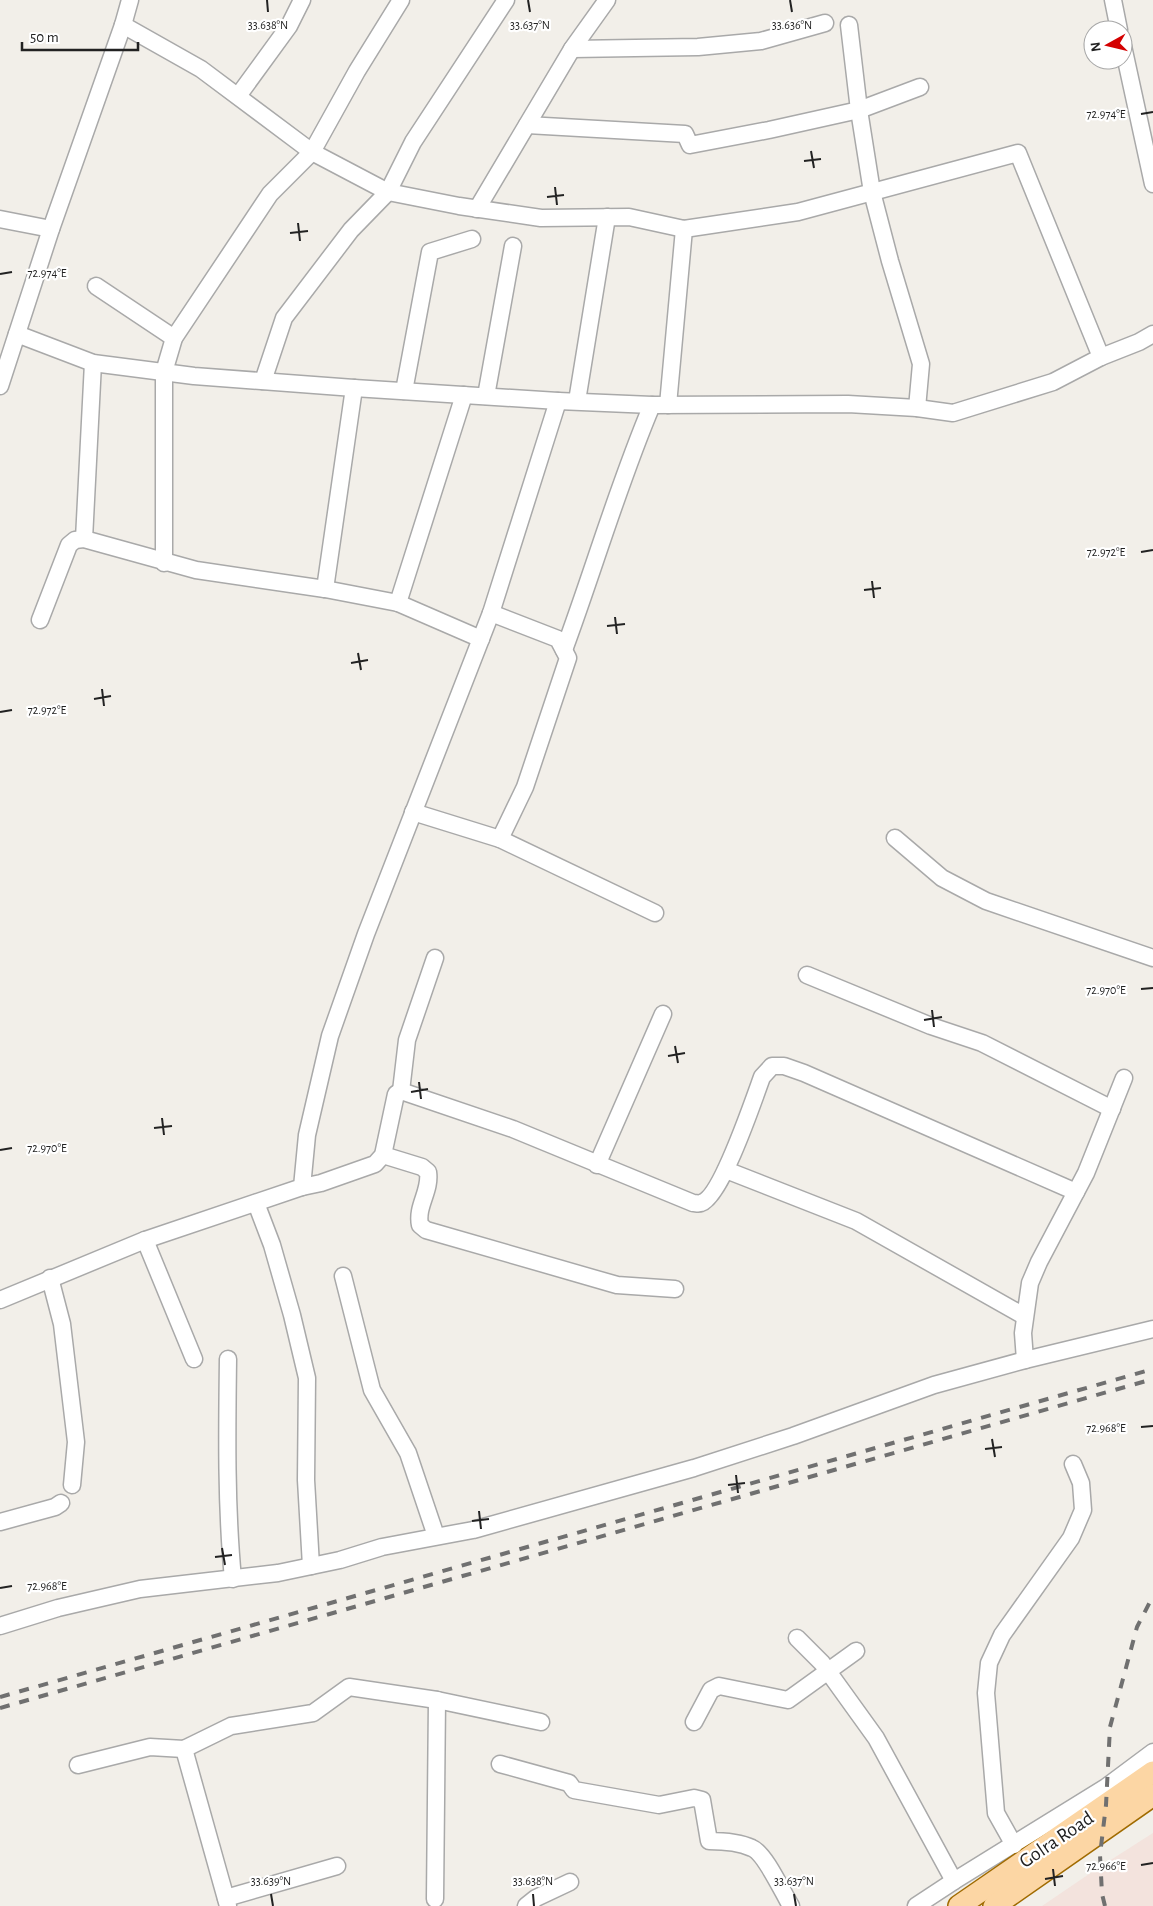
<svg xmlns="http://www.w3.org/2000/svg" width="1153" height="1906" font-family="'Alegreya Sans',sans-serif">
<style>
.military{fill:#f3e3dd}
.lines{fill:none;stroke-linecap:round;stroke-linejoin:round}
.minor-casing{stroke:#a9a9a9;stroke-width:19}
.major-casing{stroke:#a06b00;stroke-width:24}
.minor{stroke:#fff;stroke-width:16}
.major{stroke:#fcd6a4;stroke-width:21}
.rail{stroke:#707070;stroke-width:4;stroke-dasharray:10 10;stroke-linecap:butt}
.ticks{fill:none;stroke:#222;stroke-width:2}
.labels{text-anchor:middle;stroke-width:4.5;stroke-linejoin:round;paint-order:stroke}
.street-label{font-size:20px;fill:#222;stroke:#fff}
.ticks-label{font-size:12px;text-anchor:middle;fill:#222;stroke:#fff;stroke-width:4.5;stroke-linejoin:round;paint-order:stroke}
</style>
<rect width="100%" height="100%" fill="#f2efe9"/>
<polygon class="military" points="1153,1833 1153,1906 1042,1906 1095,1870"/>
<g class="lines">
<g class="minor-casing">
<g id="minor">
<polyline points="1113,0 1119,30"/>
<polyline points="123,25 201,69 312,152 388,192 459,206 541,218 629,217 684,229 798,212 1018,153 1101,357"/>
<polyline points="849,25 859,110 872,192 890,261 921,364 917,408"/>
<polyline points="1123,46 1153,184"/>
<polyline points="572,49 698,47 761,41 825,23"/>
<polyline points="238,96 289,26 302,0"/>
<polyline points="527,125 685,134 690,145 769,130 859,110 920,87"/>
<polyline points="477,209 572,49 607,0"/>
<polyline points="0,219 51,229"/>
<polyline points="96,286 174,338"/>
<polyline points="17,334 93,363 194,376 354,388 558,401 652,405 848,404 917,408 953,413 1053,382 1101,357 1139,342 1153,334"/>
<polyline points="263,381 284,318 351,230 388,192 413,142 506,0"/>
<polyline points="0,386 51,229 123,25 130,0"/>
<polyline points="404,391 430,252 472,239"/>
<polyline points="486,396 513,246"/>
<polyline points="577,401 607,217"/>
<polyline points="668,405 684,229"/>
<polyline points="84,539 93,363"/>
<polyline points="164,563 164,372 174,338 270,194 312,152 357,71 401,0"/>
<polyline points="325,589 354,388"/>
<polyline points="398,603 464,395"/>
<polyline points="40,620 69,545 75,540 84,539 196,570 325,589 398,603 481,639"/>
<path d="M564,650C594,569 618,485 652,405"/>
<polyline points="413,812 500,839 525,787 568,658 558,639 491,613"/>
<polyline points="895,838 942,878 986,901 1153,958"/>
<polyline points="500,839 655,913"/>
<polyline points="807,975 931,1026 982,1043 1112,1109"/>
<polyline points="401,1091 407,1040 435,958"/>
<path d="M383,1155L422,1167L428,1172C431,1191 416,1206 420,1225L426,1230L617,1285L675,1289"/>
<polyline points="597,1165 663,1014"/>
<polyline points="726,1170 856,1221 1024,1316"/>
<path d="M302,1187L321,1183L375,1164L383,1155L396,1094L401,1091L513,1129L693,1203C696,1203 698,1204 701,1203C721,1197 754,1099 762,1077L772,1066H784L804,1073L1076,1192"/>
<polyline points="256,1203 272,1245 292,1315 307,1378 306,1480 311,1566"/>
<polyline points="145,1240 194,1359"/>
<polyline points="343,1276 372,1390 408,1453 436,1536"/>
<polyline points="50,1278 62,1324 76,1442 72,1485"/>
<polyline points="0,1300 145,1240 302,1187 307,1135 330,1036 366,934 491,613 558,401"/>
<path d="M228,1359C227,1433 226,1506 233,1579"/>
<polyline points="1025,1360 1023,1333 1030,1283 1039,1262 1086,1173 1124,1078"/>
<polyline points="0,1522 55,1507 61,1503"/>
<polyline points="0,1626 58,1608 140,1589 278,1573 340,1560 382,1547 473,1530 694,1468 793,1436 934,1385 1025,1360 1153,1329"/>
<polyline points="797,1638 822,1663 876,1738 954,1881"/>
<polyline points="694,1722 711,1690 719,1686 788,1700 856,1651"/>
<polyline points="184,1749 228,1906"/>
<path d="M500,1764L569,1783L574,1790L659,1805L694,1798L702,1800L709,1841C723,1841 739,1842 752,1848C765,1853 783,1893 791,1906"/>
<polyline points="78,1765 150,1747 184,1749 231,1726 313,1713 349,1687 437,1700 541,1722"/>
<polyline points="1014,1845 996,1813 986,1693 989,1663 1002,1635 1071,1538 1083,1510 1081,1483 1073,1464"/>
<polyline points="226,1898 337,1866"/>
<polyline points="435,1899 437,1700"/>
<polyline points="526,1906 536,1898 570,1882"/>
<polyline points="916,1906 954,1881 1106,1787 1153,1752"/>
</g>
</g>
<g class="major-casing">
<g id="major">
<polyline points="959,1906 1153,1772"/>
<polyline points="994,1906 1153,1795"/>
</g>
</g>
<use href="#minor" class="minor"/>
<use href="#major" class="major"/>
<g class="rail">
<polyline points="0,1697 1153,1369"/>
<polyline points="0,1708 1153,1379"/>
<polyline points="1105,1906 1102,1894 1100,1855 1106,1805 1110,1727 1137,1627 1153,1596"/>
</g>
</g>
<path class="ticks" d="M267,0L268,12M528,0L530,12M790,0L792,12M1141,114L1153,112M811,151L814,168M804,161L821,159M555,187L557,205M547,197L564,195M298,223L300,241M290,233L308,231M0,274L12,272M1141,552L1153,550M872,581L874,598M864,590L881,588M615,617L617,634M607,626L625,624M358,653L361,670M351,663L368,660M102,689L104,706M94,699L111,696M0,712L12,710M1141,989L1153,988M932,1010L934,1027M924,1020L942,1017M675,1046L678,1063M668,1056L685,1053M419,1082L421,1099M411,1092L428,1089M162,1118L164,1135M154,1128L172,1126M0,1150L12,1148M1141,1427L1153,1426M992,1439L995,1457M985,1449L1002,1447M736,1475L738,1493M728,1485L745,1483M479,1511L481,1529M472,1521L489,1519M222,1548L225,1565M215,1557L232,1555M0,1588L12,1586M1141,1865L1153,1863M1053,1869L1055,1886M1045,1879L1063,1876M271,1894L273,1906M533,1894L534,1906M794,1894L796,1906"/>
<g class="labels">
<g class="street-label">
<text transform="translate(1056 1839) rotate(-34)" y="7">Golra Road</text>
</g>
</g>
<g class="ticks-label">
<text x="268" y="29">33.638°N</text>
<text x="530" y="29">33.637°N</text>
<text x="792" y="29">33.636°N</text>
<text x="1106" y="118">72.974°E</text>
<text x="47" y="277">72.974°E</text>
<text x="1106" y="556">72.972°E</text>
<text x="47" y="714">72.972°E</text>
<text x="1106" y="994">72.970°E</text>
<text x="47" y="1152">72.970°E</text>
<text x="1106" y="1432">72.968°E</text>
<text x="47" y="1590">72.968°E</text>
<text x="1106" y="1870">72.966°E</text>
<text x="271" y="1885">33.639°N</text>
<text x="533" y="1885">33.638°N</text>
<text x="794" y="1885">33.637°N</text>
</g>
<g transform="translate(1108 45) rotate(262)"><circle r="24" fill="#ffffff" stroke="#a7a7a7"/>
<path d="M0-4L9 19L0 12L-9 19Z" fill="#d40000"/>
<text y="-8" font-size="14" font-weight="bold" text-anchor="middle" fill="#222222">N</text>
</g>
<path d="M22 42v8h116v-8" fill="none" stroke="#222222" stroke-width="2.5"/>
<text x="30" y="42" font-size="15" fill="#222222" stroke="#ffffff" stroke-width="4" paint-order="stroke">50 m</text>
</svg>
